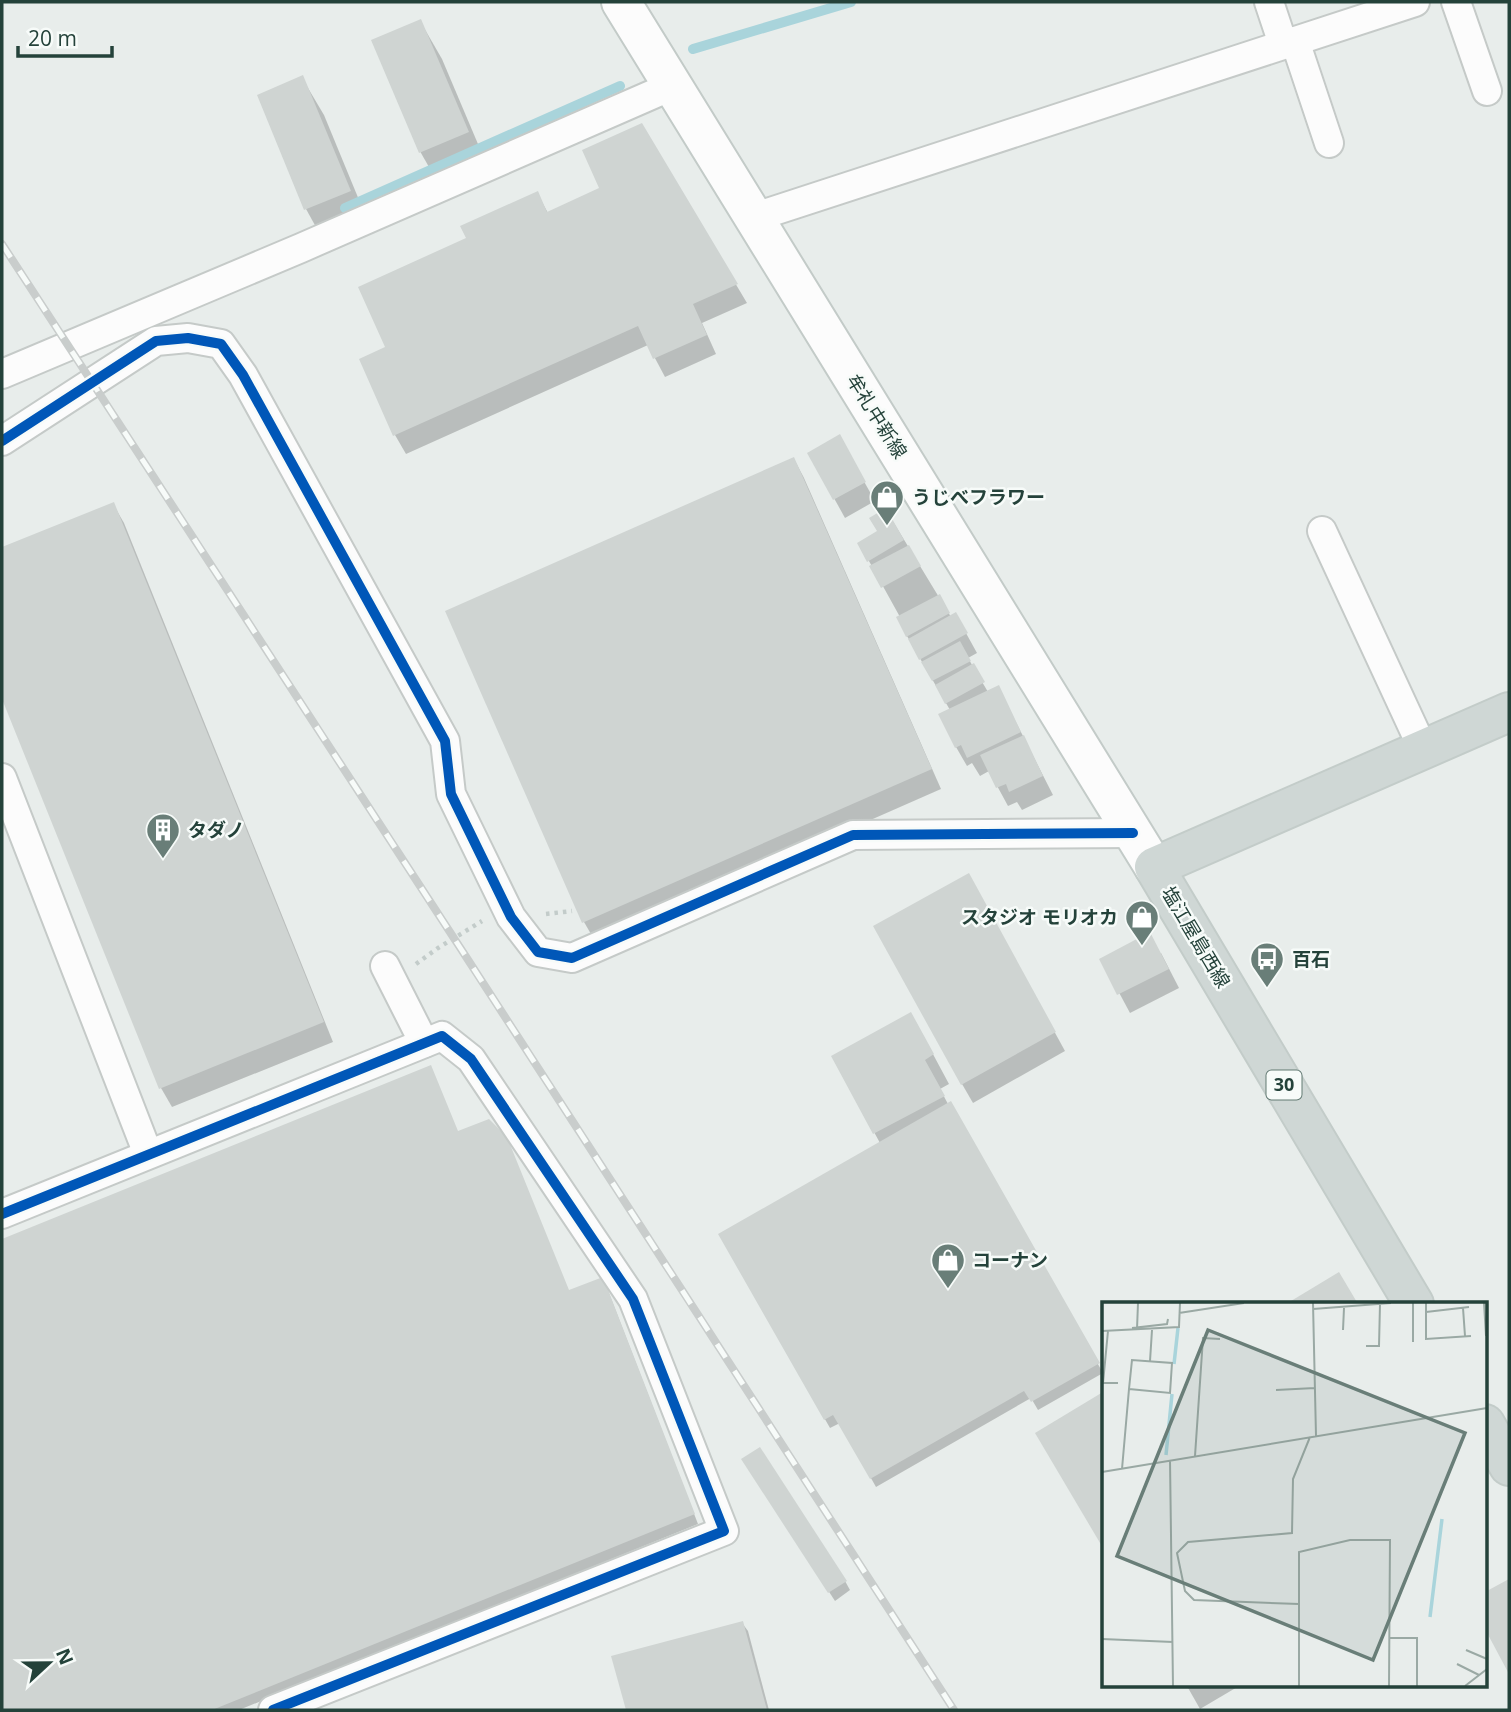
<svg xmlns="http://www.w3.org/2000/svg" width="1511" height="1712" font-family="'Open Sans','Noto Sans JP',sans-serif">
<style>
.shadow{fill:#0003}
.lines{fill:none;stroke-linecap:round;stroke-linejoin:round}
.stream{stroke:#a9d4db;stroke-width:10}
.building{fill:#cfd4d2}
.street-casing{stroke:#c5cac8;stroke-width:32}
.secondary-casing{stroke:#c3cbc8;stroke-width:42}
.primary-casing{stroke:#c3ccc9;stroke-width:42}
.path{stroke:#c3ccca;stroke-width:4.5;stroke-dasharray:3.5 5;stroke-linecap:butt}
.street{stroke:#fcfcfc;stroke-width:28}
.secondary{stroke:#fcfcfc;stroke-width:38}
.primary{stroke:#cfd7d5;stroke-width:38}
.rail-casing{stroke:#c9cdcc;stroke-width:8}
.rail{stroke:#f7fbf9;stroke-width:5;stroke-dasharray:16;stroke-linecap:butt}
.cycleway-casing{stroke:#f7fbf9;stroke-width:15}
.cycleway{stroke:#0057b8;stroke-width:10}
.labels{text-anchor:middle;stroke-width:5;stroke-linejoin:round;paint-order:stroke}
.shield{fill:#f7fbf9;stroke:#637a73;stroke-width:2}
.shield-label{font-size:18px;font-weight:bold;fill:#24423a}
.street-label{font-size:19px;fill:#24423a;stroke:#f7fbf9}
.poi-label{font-size:19px;font-weight:bold;fill:#24423a;stroke:#f7fbf9;text-anchor:start}
.inset-river{fill:none;stroke:#a9d4db;stroke-width:3.5}
.inset-road{fill:none;stroke:#9aa9a4;stroke-width:2}
.view{fill:#697e78;fill-opacity:0.15;stroke:#697e78;stroke-width:3.5}
.inset-edge{fill:none;stroke:#24423a;stroke-width:3.5}
</style>
<rect width="100%" height="100%" fill="#e8edeb"/>
<g class="shadow">
<polygon points="420,21 442,59 489,170 442,190 421,153 374,41"/>
<polygon points="302,78 324,115 371,229 327,247 306,209 259,95"/>
<polygon points="641,125 747,303 702,323 716,354 665,377 648,345 406,454 395,435 387,348 468,239 537,193 548,213 601,189"/>
<polygon points="839,437 875,501 845,518 809,453"/>
<polygon points="794,459 804,478 941,789 595,941 584,922 447,612"/>
<polygon points="113,504 124,523 333,1042 172,1107 161,1088 2,694 2,549"/>
<polygon points="886,510 951,617 956,615 977,653 968,658 988,692 998,687 1053,795 1022,810 1017,802 1008,806 989,771 980,776 972,763 967,766 956,747 950,710 907,636 900,617 859,543 879,532"/>
<polygon points="979,894 1065,1051 973,1103 962,1084"/>
<polygon points="1161,953 1179,988 1130,1013 1101,959"/>
<polygon points="927,1043 949,1084 940,1089 948,1104 955,1112 1103,1373 1038,1410 1031,1398 876,1487 840,1423 830,1428 720,1235 880,1143 833,1057"/>
<polygon points="430,1067 458,1133 569,1291 607,1288 698,1524 239,1710 2,1710 2,1241"/>
<polygon points="1103,1394 1103,1546 1037,1434"/>
<polygon points="749,1468 845,1581 850,1590 835,1601"/>
<polygon points="1509,1581 1509,1670 1485,1625 1485,1594"/>
<polygon points="742,1623 748,1631 769,1710 627,1710 613,1657"/>
<polygon points="1187,1686 1239,1686 1200,1709"/>
</g>
<g class="lines">
<g class="stream">
<polyline points="693,49 851,2"/>
<polyline points="345,208 620,86"/>
</g>
</g>
<g class="building">
<polygon points="421,19 469,132 419,153 371,40"/>
<polygon points="303,75 351,191 304,210 257,95"/>
<polygon points="642,123 738,284 693,304 707,335 653,359 638,326 393,436 359,359 385,347 358,287 466,238 460,226 538,191 547,212 599,188 582,150"/>
<polygon points="840,434 866,482 833,500 807,453"/>
<polygon points="794,457 932,769 582,923 445,611"/>
<polygon points="114,502 324,1022 159,1089 2,699 2,547"/>
<polygon points="886,508 904,540 867,562 857,543 877,531 869,518"/>
<polygon points="909,545 921,566 881,588 869,566"/>
<polygon points="940,594 950,613 906,637 896,617"/>
<polygon points="956,612 968,633 919,660 908,639"/>
<polygon points="960,641 971,661 932,681 921,662"/>
<polygon points="974,663 985,682 945,704 935,685"/>
<polygon points="999,685 1021,732 967,758 961,745 955,748 938,714"/>
<polygon points="1024,735 1043,776 1009,792 1006,784 996,788 980,755"/>
<polygon points="969,873 1056,1032 961,1085 873,926"/>
<polygon points="1150,932 1169,969 1117,995 1099,959"/>
<polygon points="911,1012 934,1054 925,1060 945,1096 873,1134 831,1056"/>
<polygon points="431,1065 458,1131 489,1119 507,1137 569,1290 603,1277 695,1514 212,1710 2,1710 2,1239"/>
<polygon points="951,1101 1100,1363 1031,1402 1024,1391 870,1479 833,1415 824,1420 718,1234"/>
<polygon points="1339,1272 1358,1304 1286,1304"/>
<polygon points="1103,1392 1103,1548 1035,1433"/>
<polygon points="760,1447 847,1581 828,1593 741,1459"/>
<polygon points="1509,1579 1509,1674 1485,1629 1485,1592"/>
<polygon points="743,1621 767,1710 626,1710 611,1656"/>
</g>
<g class="lines">
<g class="street-casing">
<g id="street">
<polyline points="1269,2 1283,44"/>
<polyline points="1456,2 1487,91"/>
<polyline points="1295,41 1329,143"/>
<polyline points="755,217 1415,2"/>
<polyline points="2,374 301,248 674,85"/>
<polyline points="2,441 156,341 188,338 221,344 243,375 445,741 451,794 511,917 538,952 572,958 853,835 1133,833"/>
<polyline points="1322,531 1423,749"/>
<polyline points="2,778 148,1154"/>
<polyline points="385,966 424,1043"/>
<polyline points="2,1214 442,1036 471,1059 633,1299 724,1531 273,1710"/>
</g>
</g>
<g class="secondary-casing">
<polyline id="secondary" points="621,2 1154,867"/>
</g>
<g class="primary-casing">
<g id="primary">
<polyline points="1414,1304 1154,867 1509,712"/>
<polyline points="1485,1424 1509,1466"/>
</g>
</g>
<g class="path">
<polyline points="546,914 572,911"/>
<polyline points="416,964 438,948 482,921"/>
</g>
<use href="#street" class="street"/>
<use href="#secondary" class="secondary"/>
<use href="#primary" class="primary"/>
<g class="rail-casing">
<polyline id="rail" points="2,244 461,949 954,1710"/>
</g>
<use href="#rail" class="rail"/>
<g class="cycleway-casing">
<g id="cycleway">
<polyline points="2,441 156,341 188,338 221,344 243,375 445,741 451,794 511,917 538,952 572,958 853,835 1133,833"/>
<polyline points="2,1214 442,1036 471,1059 633,1299 724,1531 273,1710"/>
</g>
</g>
<use href="#cycleway" class="cycleway"/>
</g>
<defs>
<g id="shop-pin" transform="scale(1.75)"><path d="M0 17L-7.5 6A9.5 9.5 0 1 1 7.5 6Z" fill="#697e78" stroke="#f7fbf9"/><path d="M-5-2.5h2.3a2.7 3.5 0 0 1 5.4 0H5L5.5 6h-11ZM-1.5-2.5h3a1.5 2.3 0 0 0-3 0Z" fill="#fff"/></g>
<g id="building-pin" transform="scale(1.75)"><path d="M0 17L-7.5 6A9.5 9.5 0 1 1 7.5 6Z" fill="#697e78" stroke="#f7fbf9"/><path d="M-4-6H4V6H1V3H-1V6H-4ZM-2.5-4.3h1.7v1.8h-1.7ZM.8-4.3h1.7v1.8H.8ZM-2.5-1h1.7V.8h-1.7ZM.8-1h1.7V.8H.8Z" fill="#fff"/></g>
<g id="bus-pin" transform="scale(1.75)"><path d="M0 17L-7.5 6A9.5 9.5 0 1 1 7.5 6Z" fill="#697e78" stroke="#f7fbf9"/><path d="M-5-6H5V4H4V6H2V4H-2V6H-4V4H-5ZM-3.5-4V0h7V-4ZM-3.5 1.2v1.5H-2V1.2ZM2 1.2v1.5H3.5V1.2Z" fill="#fff"/></g>
</defs>
<g fill-rule="evenodd">
<use href="#shop-pin" x="887" y="497"/>
<use href="#building-pin" x="163" y="830"/>
<use href="#shop-pin" x="1142" y="917"/>
<use href="#bus-pin" x="1267" y="959"/>
<use href="#shop-pin" x="948" y="1260"/>
</g>
<g class="labels">
<rect class="shield" x="1266.5" y="1070.5" width="35" height="29" rx="5"/>
<g class="shield-label">
<text x="1284" y="1091">30</text>
</g>
<g class="street-label">
<text transform="translate(877 416) rotate(58)" y="7">牟礼中新線</text>
<text transform="translate(1196 937) rotate(59)" y="7">塩江屋島西線</text>
</g>
<g class="poi-label">
<text x="912" y="504">うじべフラワー</text>
<text x="188" y="837">タダノ</text>
<text x="1118" y="924" text-anchor="end">スタジオ モリオカ</text>
<text x="1292" y="966">百石</text>
<text x="972" y="1267">コーナン</text>
</g>
</g>
<g transform="translate(1102 1302)">
<rect width="385" height="385" fill="#e8edeb"/>
<path class="inset-river" d="M72,62L76,26M64,153L70,92M328,315L340,217"/>
<path class="inset-road" d="M211,1L214,134M324,1V37L369,34M382,1L384,34M361,6L363,34M211,7L289,1M324,10L367,5M77,11L142,1M30,26L65,22L66,17M35,27L36,1M241,28L242,6M0,29L77,25L78,1M6,29L1,81H16M311,40V1M264,44H277L278,2M48,59L50,28M174,88L213,86M93,154L101,36L118,37M68,158L71,384M20,167L27,87L30,58L70,61L68,91L27,87M0,170L385,106M197,302L92,298L83,289L75,251L86,240L190,231L191,177L208,135M287,336H315V384M0,337L71,340M364,348L385,357M355,362L377,373M197,384V250L248,238H288L287,384M363,384L385,367"/>
<path class="view" d="M106,28L363,131L271,358L15,254Z"/>
<rect width="385" height="385" class="inset-edge"/>
</g>
<rect width="1511" height="1712" fill="none" stroke="#24423a" stroke-width="7"/>
<g transform="translate(49 1663) rotate(68)" stroke="#f7fbf9" stroke-width="5" paint-order="stroke">
<path d="M0-5L12 26L0 18L-12 26Z" fill="#24423a"/>
<text y="-10" font-size="19" font-weight="bold" text-anchor="middle" fill="#24423a">N</text>
</g>
<path d="M18 46v10h94v-10" fill="none" stroke="#24423a" stroke-width="3.5"/>
<text x="28" y="46" font-size="21" fill="#24423a" stroke="#f7fbf9" stroke-width="5" paint-order="stroke">20 m</text>
</svg>
